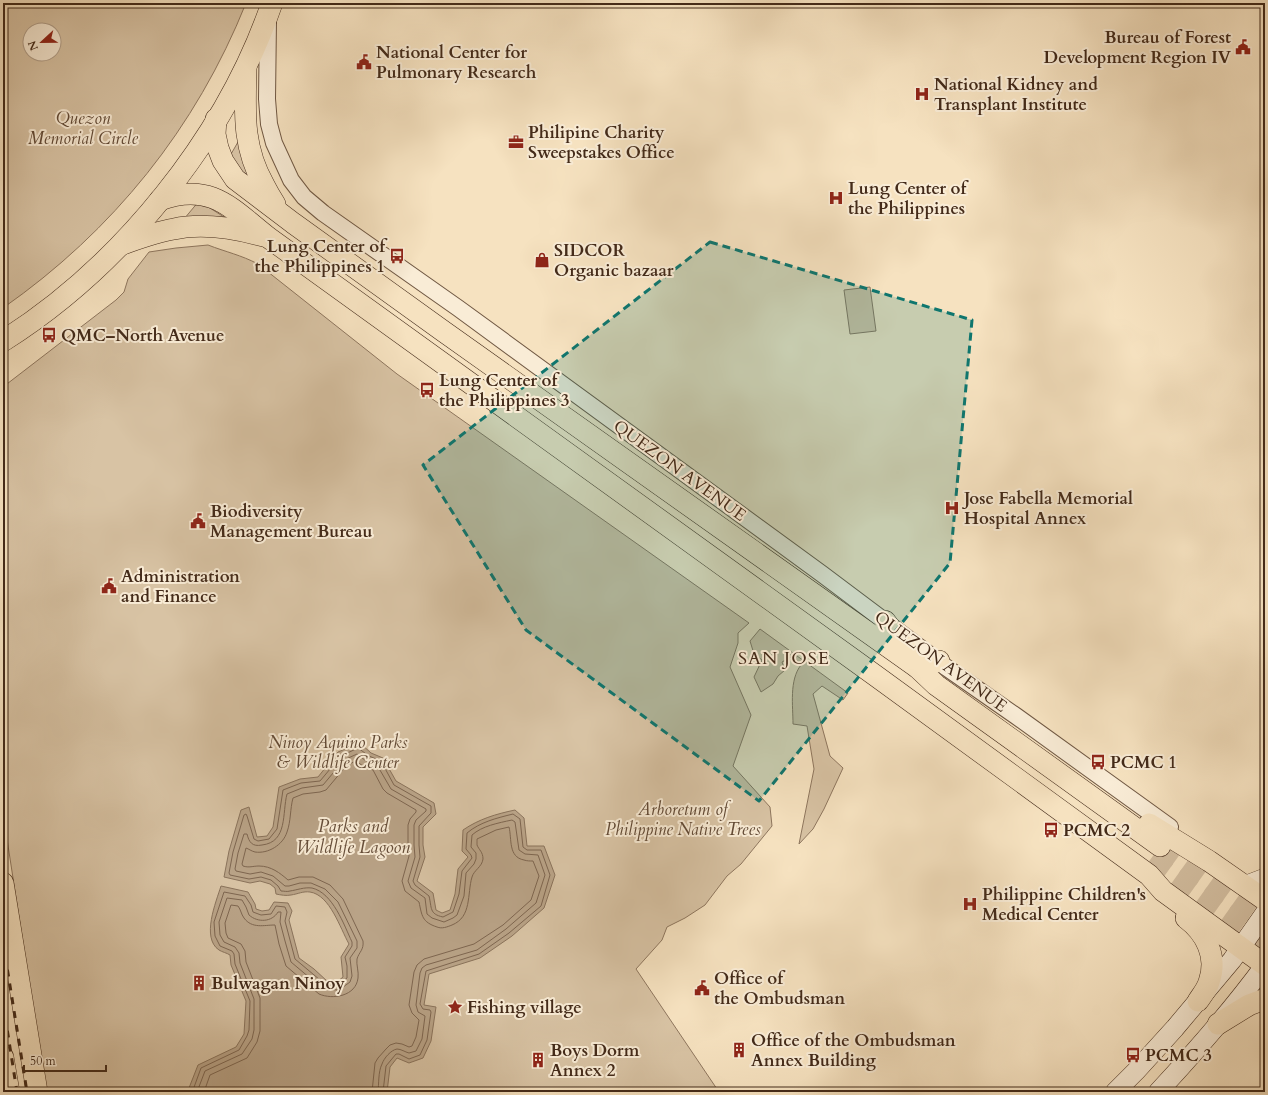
<svg xmlns="http://www.w3.org/2000/svg" width="1268" height="1095" font-family="Cardo,serif">
<style>
.green{fill:#d8c3a4;stroke:#8e765e;fill-rule:evenodd}
.water{fill:#b9a387;stroke:#8a735b}
.lines{fill:none;stroke-linecap:round;stroke-linejoin:round}
.shore{stroke:#7e6650;stroke-width:1}
.primary-tunnel{stroke:#d2bd9f;stroke-width:21;stroke-dasharray:21 10;stroke-linecap:butt}
.tertiary-casing{stroke:#705843;stroke-width:18}
.secondary-casing{stroke:#432a19;stroke-width:20}
.primary-casing{stroke:#432a19;stroke-width:22}
.tertiary{stroke:#f9ecd6;stroke-width:16}
.secondary{stroke:#f9ecd6;stroke-width:19}
.primary{stroke:#f6e2c0;stroke-width:21}
.rail{stroke:#432a19;stroke-width:3;stroke-dasharray:7 7;stroke-linecap:butt}
.marked{fill:#0f766e;fill-opacity:0.2;stroke:#0f766e;stroke-width:3;stroke-dasharray:8 5;stroke-linejoin:round}
.labels{text-anchor:middle;stroke-width:4;stroke-linejoin:round;paint-order:stroke}
.poi-label{font-size:17px;font-weight:bold;fill:#432a19;stroke:#f9ecd6;text-anchor:start}
.park-label{font-size:17px;font-style:italic;fill:#614935;stroke:#f9ecd6}
.street-label{font-size:17px;fill:#432a19;stroke:#f9ecd6}
.neighbourhood-label{font-size:18px;letter-spacing:1px;fill:#432a19;stroke:#f9ecd6}
.water-label{font-size:18px;font-style:italic;fill:#664e3a;stroke:#f9ecd6}
</style>
<rect width="100%" height="100%" fill="#f6e2c0"/>
<filter id="stains"><feTurbulence type="fractalNoise" baseFrequency=".005" numOctaves="4"/><feColorMatrix values="0 0 0 0 .2 0 0 0 0 .09 0 0 0 0 .02 0 0 0 .5 -.17"/></filter>
<radialGradient id="worn" r=".72"><stop offset=".6" stop-color="#630" stop-opacity="0"/><stop offset="1" stop-color="#630" stop-opacity=".3"/></radialGradient>
<g class="green">
<path d="M3,3H246C196,128 113,231 3,308ZM30,30H54V54H30Z"/>
<polygon points="238,142 251,178 227,161"/>
<polygon points="199,201 224,217 184,219"/>
<path d="M208,245C226,252 241,255 258,264L397,374L749,623L738,633V643L730,667L751,715L733,766L770,807L772,826L741,864L727,876L705,905L685,918L667,927L662,940L636,969L719,1092H46L3,813V387L116,300L124,292L128,279L149,252L176,248Z"/>
<polygon points="870,287 876,331 850,334 844,290"/>
<path d="M760,629L848,693L843,700L822,686L813,694L830,756L843,768L824,809L813,829L799,844L814,769L807,726L793,724C793,706 789,680 801,665L793,656L782,662L785,670L778,676L773,684L761,692L754,677L762,660L754,654L750,641Z"/>
</g>
<path class="water" d="M360,743L371,753L383,758L396,781L434,803L436,814L423,827V845L425,857L417,881L433,893L436,910L442,913L450,910L455,894L458,869L468,857L462,851L463,830C479,819 496,814 515,810L524,818L527,846H544L555,875L544,908L512,936L480,958L429,974L424,1005L436,1007L431,1041L423,1058L409,1063L397,1058L390,1067L387,1092H181L189,1088L198,1065L236,1047L244,1034L246,1001L231,965L230,955C227,953 222,952 219,950C201,938 216,902 221,886L248,892L255,904L256,909L262,911L269,910L274,902L288,903L292,911L289,920L299,958L314,969L327,981L337,982L343,977L341,957L349,944C340,928 330,895 310,892C303,891 298,894 291,895C286,896 281,895 276,894L275,888L270,884L260,881L250,883L224,877L229,851L241,810L249,807L257,837L267,836L273,827L279,787L300,779L318,777L338,752Z"/>
<g class="lines">
<g class="shore">
<path d="M191,1092L193,1090L201,1068L239,1050L247,1036L249,1030L250,1001L235,964L234,954L232,951L220,946L215,936L214,922L224,892L245,896L251,905L253,912L261,915L271,914L276,906L285,907L287,912L285,921L295,959L326,985H338L347,978V966L345,957L352,946V942C344,925 333,893 312,888C304,887 297,890 290,891C287,892 284,891 281,891L278,886L271,880L261,877L249,879L230,875L229,873L233,852L244,815L246,814L247,816L254,839L258,841L269,839L277,829L283,790L301,783L320,781L341,756L358,748L369,756L381,761L394,785L431,806V813L419,826V845L420,857L413,881L415,885L429,896C432,908 429,914 443,917L453,912L459,894L462,871L472,858L471,855L466,849L467,833C480,822 497,818 513,814L520,819L523,847L527,850H541L550,875L541,906L509,933L479,954L426,971L420,1004L423,1009L430,1010L431,1012L427,1040L420,1055L409,1059L399,1054H396L386,1066L383,1092"/>
<path d="M197,1092L205,1071L242,1054L252,1039L254,1030V999L240,963L239,953L235,947L224,942L220,935L219,922L227,898L242,900L246,907L249,915C258,923 272,922 278,912H281L280,922L285,941L291,962L323,989L339,990L350,982L352,976L350,958L357,948V941L338,902L325,889L311,883H300L289,886H285L273,876L261,872L250,874L236,871L235,869L238,853L244,834H247C249,842 252,847 262,845C288,842 282,813 287,794L302,788L323,785L344,760L357,754L366,761L377,765L391,789L426,809V811L416,820L414,825V845L415,857L408,881L411,888L425,898L427,914L432,918L444,922L453,918L457,915L464,896L466,873L474,864L476,859V853L471,847L472,835C482,826 498,823 512,820L515,822L519,850L525,854L538,855L545,875L536,903L506,929L477,950L426,965L422,968L420,973L416,1005L418,1012L425,1016L422,1039L416,1051L409,1053C405,1052 401,1049 397,1049C391,1050 384,1058 382,1064C378,1072 379,1084 378,1092"/>
<path d="M204,1092L210,1075L247,1058L257,1042L260,1031V998L246,962L245,951L241,944L228,938L226,933L225,923L231,905L238,906C241,910 241,914 244,918C252,929 264,925 275,925L279,944L286,966L319,994C333,1000 356,996 358,978C359,972 356,964 357,959C359,952 364,950 363,941L343,899L330,885L313,877H299L288,880C280,873 271,866 259,866C253,866 249,868 243,866L242,864L246,848C249,849 251,851 255,852C268,854 283,845 287,832C291,821 290,809 293,798L303,794L320,792L326,790L347,765L356,761L363,766L373,770L383,789L387,793L416,810V812L410,819L408,825V845L409,856L402,881L405,891L419,902C422,916 422,922 437,927C442,929 447,927 452,925C472,917 467,894 472,877C474,870 482,867 483,859C483,852 479,850 477,845C477,844 477,839 477,839L496,830L509,827C512,839 508,857 524,860C527,861 530,861 533,861L539,876L531,900L503,925L474,944L424,959L417,965L414,972L409,1005L412,1013L419,1020L416,1037L412,1046L409,1047L402,1044L396,1043L390,1045L386,1049L378,1058L375,1063L372,1092"/>
</g>
<g class="primary-tunnel">
<polyline points="1160,846 1265,921"/>
<polyline points="1150,860 1265,942"/>
</g>
<g class="tertiary-casing">
<polyline id="tertiary" points="268,20 267,99 269,124 274,143 291,180 304,197 323,213 458,308 822,574 947,668 1016,716 1170,827"/>
</g>
<g class="secondary-casing">
<g id="secondary">
<polyline points="1244,886 1265,878"/>
<polyline points="1115,1092 1136,1071 1175,1028 1232,960 1265,913"/>
<path d="M1158,1092C1196,1051 1232,1010 1265,965"/>
</g>
</g>
<g class="primary-casing">
<g id="primary">
<path d="M246,69C245,112 242,146 264,185C267,191 271,198 275,204"/>
<polyline points="216,119 215,134 218,148 223,161 235,179 293,223 443,331 918,668 936,685 1160,846"/>
<path d="M160,200C211,181 232,209 269,238L876,676L1149,875L1163,891L1265,965"/>
<path d="M123,244C140,238 156,232 174,229C202,223 234,228 263,236"/>
<path d="M3,341C122,266 226,137 272,3"/>
<polyline points="885,621 909,654"/>
<polyline points="918,668 939,661"/>
<polyline points="1149,824 1209,861 1265,900"/>
<polyline points="3,883 37,1092"/>
<path d="M1186,918C1206,933 1218,957 1209,982C1207,989 1202,995 1198,1001"/>
<polyline points="1218,1024 1249,1005 1265,999"/>
<polyline points="3,1057 9,1092"/>
</g>
</g>
<use href="#tertiary" class="tertiary"/>
<use href="#secondary" class="secondary"/>
<use href="#primary" class="primary"/>
<g class="rail">
<polyline points="3,942 27,1092"/>
<polyline points="3,1003 17,1092"/>
</g>
</g>
<path class="marked" d="M710,242L972,320L950,563L759,801L526,630L423,465Z"/>
<defs>
<g id="civic-bare" transform="scale(1.2)"><path d="M-.6-6.5H3V-4.5H.6V-3L4-1V1h2V6H-6V1h2V-1L-.6-3ZM-1.2 2.5V6h2.4V2.5Z" fill="#8f2418" stroke="#f9ecd6" stroke-width="2.5" paint-order="stroke"/></g>
<g id="hospital-bare" transform="scale(1.2)"><path d="M-5-5h3v3.5h4V-5h3V5h-3V1.5h-4V5h-3Z" fill="#8f2418" stroke="#f9ecd6" stroke-width="2.5" paint-order="stroke"/></g>
<g id="office-bare" transform="scale(1.2)"><path d="M-6-3h4V-5.5h4V-3h4V5H-6ZM-1-4.5V-3h2v-1.5ZM-6 0V1H6V0Z" fill="#8f2418" stroke="#f9ecd6" stroke-width="2.5" paint-order="stroke"/></g>
<g id="bus-bare" transform="scale(1.2)"><path d="M-5-6H5V4H4V6H2V4H-2V6H-4V4H-5ZM-3.5-4V0h7V-4ZM-3.5 1.2v1.5H-2V1.2ZM2 1.2v1.5H3.5V1.2Z" fill="#8f2418" stroke="#f9ecd6" stroke-width="2.5" paint-order="stroke"/></g>
<g id="shop-bare" transform="scale(1.2)"><path d="M-5-2.5h2.3a2.7 3.5 0 0 1 5.4 0H5L5.5 6h-11ZM-1.5-2.5h3a1.5 2.3 0 0 0-3 0Z" fill="#8f2418" stroke="#f9ecd6" stroke-width="2.5" paint-order="stroke"/></g>
<g id="building-bare" transform="scale(1.2)"><path d="M-4-6H4V6H1V3H-1V6H-4ZM-2.5-4.3h1.7v1.8h-1.7ZM.8-4.3h1.7v1.8H.8ZM-2.5-1h1.7V.8h-1.7ZM.8-1h1.7V.8H.8Z" fill="#8f2418" stroke="#f9ecd6" stroke-width="2.5" paint-order="stroke"/></g>
<g id="sight-bare" transform="scale(1.2)"><path d="M0-6L1.8-2.2L6-1.7L2.9 1.2L3.7 5.4L0 3.3L-3.7 5.4L-2.9 1.2L-6-1.7L-1.8-2.2Z" fill="#8f2418" stroke="#f9ecd6" stroke-width="2.5" paint-order="stroke"/></g>
</defs>
<g fill-rule="evenodd">
<use href="#civic-bare" x="1243" y="47"/>
<use href="#civic-bare" x="364" y="62"/>
<use href="#hospital-bare" x="922" y="94"/>
<use href="#office-bare" x="516" y="142"/>
<use href="#hospital-bare" x="836" y="198"/>
<use href="#bus-bare" x="397" y="256"/>
<use href="#shop-bare" x="542" y="260"/>
<use href="#bus-bare" x="49" y="335"/>
<use href="#bus-bare" x="427" y="390"/>
<use href="#hospital-bare" x="952" y="508"/>
<use href="#civic-bare" x="198" y="521"/>
<use href="#civic-bare" x="109" y="586"/>
<use href="#bus-bare" x="1098" y="762"/>
<use href="#bus-bare" x="1051" y="830"/>
<use href="#hospital-bare" x="970" y="904"/>
<use href="#building-bare" x="199" y="983"/>
<use href="#civic-bare" x="702" y="988"/>
<use href="#sight-bare" x="455" y="1007"/>
<use href="#building-bare" x="739" y="1050"/>
<use href="#bus-bare" x="1133" y="1055"/>
<use href="#building-bare" x="538" y="1060"/>
</g>
<g class="labels">
<g class="poi-label">
<text x="1231" y="43" text-anchor="end">Bureau of Forest<tspan x="1231" dy="20">Development Region IV</tspan></text>
<text x="376" y="58">National Center for<tspan x="376" dy="20">Pulmonary Research</tspan></text>
<text x="934" y="90">National Kidney and<tspan x="934" dy="20">Transplant Institute</tspan></text>
<text x="528" y="138">Philipine Charity<tspan x="528" dy="20">Sweepstakes Office</tspan></text>
<text x="848" y="194">Lung Center of<tspan x="848" dy="20">the Philippines</tspan></text>
<text x="385" y="252" text-anchor="end">Lung Center of<tspan x="385" dy="20">the Philippines 1</tspan></text>
<text x="554" y="256">SIDCOR<tspan x="554" dy="20">Organic bazaar</tspan></text>
<text x="61" y="341">QMC–North Avenue</text>
<text x="439" y="386">Lung Center of<tspan x="439" dy="20">the Philippines 3</tspan></text>
<text x="964" y="504">Jose Fabella Memorial<tspan x="964" dy="20">Hospital Annex</tspan></text>
<text x="210" y="517">Biodiversity<tspan x="210" dy="20">Management Bureau</tspan></text>
<text x="121" y="582">Administration<tspan x="121" dy="20">and Finance</tspan></text>
<text x="1110" y="768">PCMC 1</text>
<text x="1063" y="836">PCMC 2</text>
<text x="982" y="900">Philippine Children's<tspan x="982" dy="20">Medical Center</tspan></text>
<text x="714" y="984">Office of<tspan x="714" dy="20">the Ombudsman</tspan></text>
<text x="211" y="989">Bulwagan Ninoy</text>
<text x="467" y="1013">Fishing village</text>
<text x="751" y="1046">Office of the Ombudsman<tspan x="751" dy="20">Annex Building</tspan></text>
<text x="550" y="1056">Boys Dorm<tspan x="550" dy="20">Annex 2</tspan></text>
<text x="1145" y="1061">PCMC 3</text>
</g>
<g class="park-label">
<text x="83" y="124">Quezon<tspan x="83" dy="20">Memorial Circle</tspan></text>
<text x="338" y="748">Ninoy Aquino Parks<tspan x="338" dy="20">&amp; Wildlife Center</tspan></text>
<text x="683" y="815">Arboretum of<tspan x="683" dy="20">Philippine Native Trees</tspan></text>
</g>
<g class="street-label">
<text transform="translate(680 470) rotate(36)" y="6">QUEZON AVENUE</text>
<text transform="translate(941 661) rotate(36)" y="6">QUEZON AVENUE</text>
</g>
<g class="neighbourhood-label">
<text x="784" y="664">SAN JOSE</text>
</g>
<g class="water-label">
<text x="353" y="832">Parks and<tspan x="353" dy="21">Wildlife Lagoon</tspan></text>
</g>
</g>
<rect width="1268" height="1095" fill="none" stroke="#f6e2c0" stroke-width="16"/>
<rect x="4" y="4" width="1260" height="1087" fill="none" stroke="#432a19" stroke-width="2"/>
<rect x="8" y="8" width="1252" height="1079" fill="none" stroke="#432a19"/>
<g transform="translate(42 42) rotate(248)"><circle r="19" fill="#f9ecd6" stroke="#b09e8a"/>
<path d="M0-3L7 15L0 10L-7 15Z" fill="#8f2418"/>
<text y="-6" font-size="11" font-weight="bold" text-anchor="middle" fill="#432a19">N</text>
</g>
<path d="M24 1065v6h82v-6" fill="none" stroke="#432a19" stroke-width="2"/>
<text x="30" y="1065" font-size="12" fill="#432a19" stroke="#f9ecd6" stroke-width="3" paint-order="stroke">50 m</text>
<rect width="100%" height="100%" filter="url(#stains)"/>
<rect width="100%" height="100%" fill="url(#worn)"/>
</svg>
